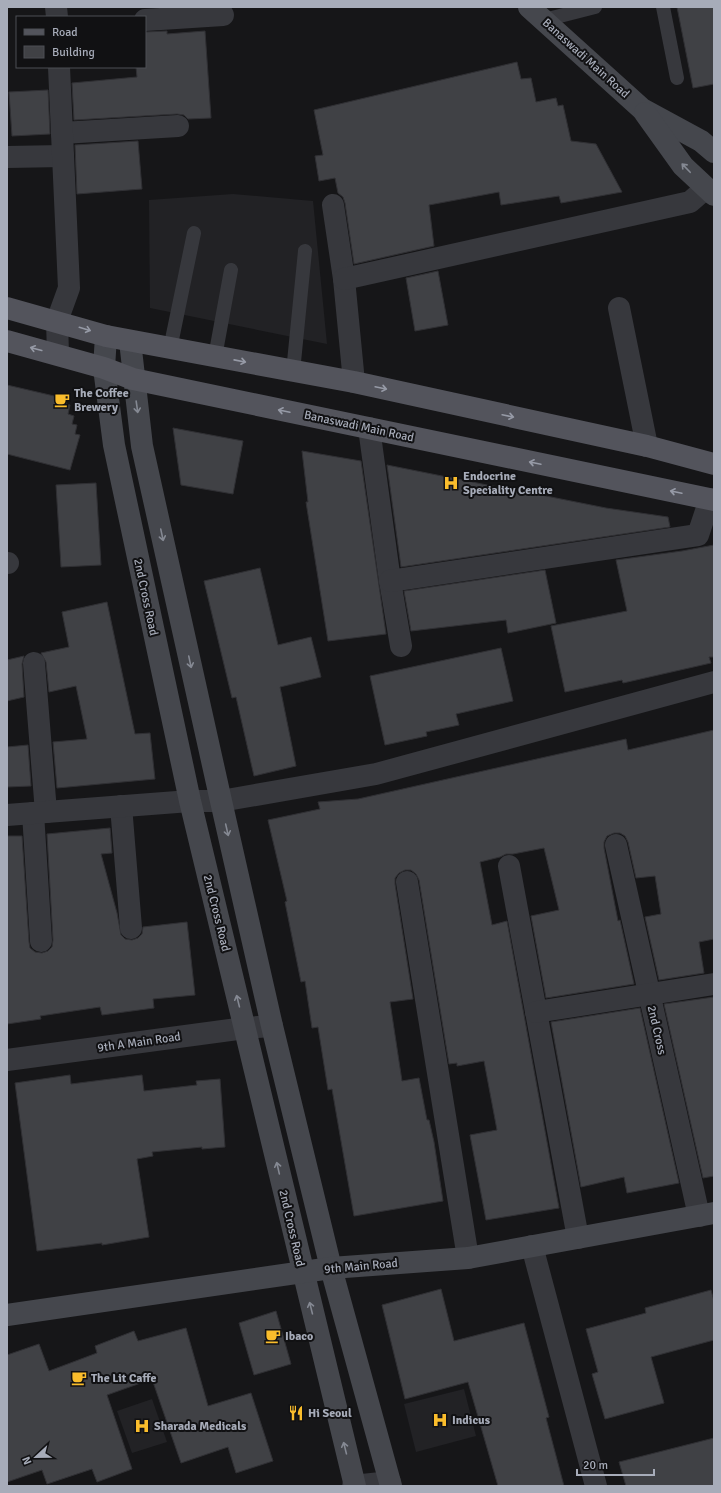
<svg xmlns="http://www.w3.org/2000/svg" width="721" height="1493" font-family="Signika,sans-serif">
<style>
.built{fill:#222225}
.building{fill:#404145;stroke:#303034}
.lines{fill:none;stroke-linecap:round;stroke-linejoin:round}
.lane{stroke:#37383d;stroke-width:14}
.street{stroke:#37383d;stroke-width:22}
.secondary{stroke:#45474d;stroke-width:22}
.primary{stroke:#53545c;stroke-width:22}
.oneway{stroke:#858993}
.oneway2{stroke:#969aa6}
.labels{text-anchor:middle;stroke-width:4;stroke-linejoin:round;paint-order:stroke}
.street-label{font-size:12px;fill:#a7acb9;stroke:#111113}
.poi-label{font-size:12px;font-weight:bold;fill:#a7acb9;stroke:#111113;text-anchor:start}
</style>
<rect width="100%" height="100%" fill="#161618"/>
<g class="built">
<polygon points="233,194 313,201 327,344 150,308 149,200"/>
<polygon points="464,1389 476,1436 416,1452 404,1404"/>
<polygon points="152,1399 167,1442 132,1453 117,1411"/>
</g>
<g class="building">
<polygon points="677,7 714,7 714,84 693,88"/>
<polygon points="167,31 167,34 205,31 211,118 188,119 184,115 177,114 74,120 72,83 137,77 136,67 145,67 145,32"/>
<polygon points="517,62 521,79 531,78 536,102 556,98 558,106 563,105 571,141 596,144 622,192 561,203 559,196 501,205 499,192 429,205 434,246 354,264 345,203 343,197 338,193 335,178 319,181 315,156 323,155 314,110"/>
<polygon points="48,90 50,134 12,136 9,92"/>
<polygon points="138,141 142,189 77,194 75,145"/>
<polygon points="438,271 448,325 415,331 406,278"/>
<polygon points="7,385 67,399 66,404 70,405 68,414 74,416 72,424 77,425 75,434 80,435 70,470 7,454"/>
<polygon points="173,428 243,441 233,494 181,485"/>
<polygon points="302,451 361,461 386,634 328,641 306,502 308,502"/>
<polygon points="387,465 492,486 530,491 531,493 606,508 668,517 670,527 401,567"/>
<polygon points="96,483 101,565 61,567 56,485"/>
<polygon points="714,545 714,657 709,657 711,663 623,683 622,680 565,692 551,626 627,611 616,560 682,551"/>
<polygon points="260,568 278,645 311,637 321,677 280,687 296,766 254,776 236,697 232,698 204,581"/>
<polygon points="545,570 556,623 508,633 506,620 411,631 404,591"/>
<polygon points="107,602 135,734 150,733 155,779 57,788 53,742 87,739 76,686 49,692 46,662 41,653 69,647 62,612"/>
<polygon points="501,648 513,701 456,714 459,725 426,732 427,736 385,745 370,676"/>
<polygon points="24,656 22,664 24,697 7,701 7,660"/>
<polygon points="714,730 714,939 699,942 704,973 659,980 645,917 661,914 655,876 636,878 628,842 625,836 620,833 614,833 607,836 604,842 604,848 618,921 620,920 634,984 546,998 531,916 559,910 544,848 513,854 506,854 500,857 480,862 492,925 507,921 559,1208 486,1220 470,1135 497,1130 484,1061 457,1066 457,1063 449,1064 419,880 416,874 411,870 405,870 399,873 395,878 395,884 413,999 390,1002 402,1081 419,1078 427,1120 429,1120 434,1142 443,1201 354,1216 332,1089 328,1090 318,1027 312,1028 305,981 301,982 285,902 287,901 268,820 320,809 318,802 358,799 626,739 628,750"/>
<polygon points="28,745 31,786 7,787 7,747"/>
<polygon points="110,828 112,853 101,854 117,913 121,935 125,939 132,940 138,938 142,934 143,927 187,922 195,995 153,999 154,1008 102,1015 100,1007 40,1016 41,1019 7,1024 7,836 22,836 29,942 30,948 35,952 42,953 48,951 52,947 53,940 47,834"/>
<polygon points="714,997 714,1176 703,1178 664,1004"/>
<polygon points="640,1008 679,1183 627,1193 624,1177 581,1187 551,1022"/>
<polygon points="70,1075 71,1084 142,1075 144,1091 197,1085 196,1081 220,1079 225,1147 202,1149 202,1147 152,1152 153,1156 137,1159 149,1237 102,1245 102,1243 37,1251 15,1083"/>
<polygon points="441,1289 454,1341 524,1323 549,1417 546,1418 564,1486 498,1486 468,1382 405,1399 382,1305"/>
<polygon points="711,1290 714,1301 714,1340 651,1357 664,1403 605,1419 592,1374 598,1372 586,1329 646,1313 645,1308"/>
<polygon points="276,1311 291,1364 254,1375 239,1323"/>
<polygon points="186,1328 208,1406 251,1393 273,1461 236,1473 228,1447 181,1463 152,1379 107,1395 132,1469 97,1482 92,1469 47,1484 42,1470 7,1482 7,1355 39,1344 49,1371 97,1353 95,1346 134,1331 138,1341"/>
<polygon points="714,1438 714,1486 626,1486 619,1462"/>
</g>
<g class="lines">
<g class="lane">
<polyline points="663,7 677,78"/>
<polyline points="544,20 595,7"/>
<polyline points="170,349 194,233"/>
<polyline points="215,357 231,270"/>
<polyline points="293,372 305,251"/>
</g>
<g class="street">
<polyline points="56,7 57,17"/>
<polyline points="145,20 223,15"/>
<polyline points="62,133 178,126"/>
<polyline points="7,157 63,156"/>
<polyline points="333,205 344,279 354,382"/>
<polyline points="344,279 690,202 706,188"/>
<polyline points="619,308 647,446"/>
<polyline points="58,354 57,321 69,288 59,67"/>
<polyline points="369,428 390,581 401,646"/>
<polyline points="7,563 8,563"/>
<polyline points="390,581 698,535 710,499"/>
<polyline points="34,663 46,812"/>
<polyline points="121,806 131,928"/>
<polyline points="33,813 41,941"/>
<polyline points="7,815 190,801 221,801 376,774 714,682"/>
<polyline points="616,845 699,1216"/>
<polyline points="509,866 578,1238"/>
<polyline points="407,882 468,1258"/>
<polyline points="536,1012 714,984"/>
<polyline points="7,1060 245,1028 272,1026"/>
<polyline points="532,1246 596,1486"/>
<polyline points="353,1486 390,1482"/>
</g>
<g class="secondary">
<polyline points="529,7 642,109 701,141 714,152"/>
<polyline points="645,113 683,166 714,195"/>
<polyline points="106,336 104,368 114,445 190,801 355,1486"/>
<polyline points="130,341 142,446 221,801 272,1026 331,1268 391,1486"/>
<polyline points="7,1315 331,1268 468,1258 714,1213"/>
</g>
<g class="primary">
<polyline points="7,308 106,336 354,382 647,446 714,464"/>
<polyline points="7,341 104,368 133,379 714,500"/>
</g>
</g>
<defs><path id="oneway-shaft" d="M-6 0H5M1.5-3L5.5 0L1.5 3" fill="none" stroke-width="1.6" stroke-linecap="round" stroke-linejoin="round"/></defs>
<g class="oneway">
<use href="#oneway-shaft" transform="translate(686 168) rotate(-134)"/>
<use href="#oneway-shaft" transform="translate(137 407) rotate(82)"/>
<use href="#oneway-shaft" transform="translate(162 535) rotate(78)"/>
<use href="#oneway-shaft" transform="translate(190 662) rotate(78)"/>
<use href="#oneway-shaft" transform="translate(227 830) rotate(77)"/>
<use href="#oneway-shaft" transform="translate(238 1001) rotate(-104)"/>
<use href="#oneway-shaft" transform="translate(278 1168) rotate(-103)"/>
<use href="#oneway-shaft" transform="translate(311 1308) rotate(-104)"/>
<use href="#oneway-shaft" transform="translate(345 1448) rotate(-104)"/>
</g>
<g class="oneway2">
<use href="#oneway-shaft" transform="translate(85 329) rotate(17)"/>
<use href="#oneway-shaft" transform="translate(36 349) rotate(-165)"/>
<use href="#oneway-shaft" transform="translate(240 361) rotate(11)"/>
<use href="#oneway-shaft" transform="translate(381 388) rotate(12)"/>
<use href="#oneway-shaft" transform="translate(284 411) rotate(-168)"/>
<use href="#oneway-shaft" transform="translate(508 416) rotate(12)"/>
<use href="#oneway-shaft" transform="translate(535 463) rotate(-168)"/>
<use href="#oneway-shaft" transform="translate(676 492) rotate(-168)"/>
</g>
<defs>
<g id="cafe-bare" transform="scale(1.2)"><path d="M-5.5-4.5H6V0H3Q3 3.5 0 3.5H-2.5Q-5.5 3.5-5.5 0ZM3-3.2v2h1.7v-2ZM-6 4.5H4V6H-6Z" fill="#fabd2c" stroke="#111113" stroke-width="2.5" paint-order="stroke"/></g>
<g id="hospital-bare" transform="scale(1.2)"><path d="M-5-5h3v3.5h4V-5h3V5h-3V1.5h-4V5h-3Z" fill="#fabd2c" stroke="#111113" stroke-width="2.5" paint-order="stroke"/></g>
<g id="restaurant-bare" transform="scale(1.2)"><path d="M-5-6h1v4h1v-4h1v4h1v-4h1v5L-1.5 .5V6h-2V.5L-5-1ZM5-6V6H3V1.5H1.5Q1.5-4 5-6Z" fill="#fabd2c" stroke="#111113" stroke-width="2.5" paint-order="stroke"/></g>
</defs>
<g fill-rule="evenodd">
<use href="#cafe-bare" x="62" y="400"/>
<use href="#hospital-bare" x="451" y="483"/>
<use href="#cafe-bare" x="273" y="1336"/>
<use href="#cafe-bare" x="79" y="1378"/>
<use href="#restaurant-bare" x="296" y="1413"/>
<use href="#hospital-bare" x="440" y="1420"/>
<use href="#hospital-bare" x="142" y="1426"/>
</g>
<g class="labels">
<g class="street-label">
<text transform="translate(586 58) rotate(42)" y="4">Banaswadi Main Road</text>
<text transform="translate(359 426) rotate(12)" y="4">Banaswadi Main Road</text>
<text transform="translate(146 597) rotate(78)" y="4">2nd Cross Road</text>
<text transform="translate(217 913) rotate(76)" y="4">2nd Cross Road</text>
<text transform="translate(657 1030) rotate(77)" y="4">2nd Cross</text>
<text transform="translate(139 1042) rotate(-8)" y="4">9th A Main Road</text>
<text transform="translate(292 1228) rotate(77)" y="4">2nd Cross Road</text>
<text transform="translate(361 1266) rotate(-5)" y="4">9th Main Road</text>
</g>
<g class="poi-label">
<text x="74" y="397">The Coffee<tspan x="74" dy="14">Brewery</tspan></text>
<text x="463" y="480">Endocrine<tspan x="463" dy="14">Speciality Centre</tspan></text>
<text x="285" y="1340">Ibaco</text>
<text x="91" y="1382">The Lit Caffe</text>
<text x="308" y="1417">Hi Seoul</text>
<text x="452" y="1424">Indicus</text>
<text x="154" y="1430">Sharada Medicals</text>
</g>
</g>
<rect width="721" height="1493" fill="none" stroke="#a7acb9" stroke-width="16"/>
<rect x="16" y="16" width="130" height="52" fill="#111113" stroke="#4d4f55"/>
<rect x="24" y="29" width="20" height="6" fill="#53545c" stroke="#4d4f55"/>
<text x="52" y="36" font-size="12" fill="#a7acb9">Road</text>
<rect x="24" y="46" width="20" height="12" fill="#404145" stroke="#4d4f55"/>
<text x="52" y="56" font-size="12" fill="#a7acb9">Building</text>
<g transform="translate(36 1457) rotate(248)" stroke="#111113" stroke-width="3" paint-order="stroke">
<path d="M0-3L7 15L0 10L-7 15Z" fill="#a7acb9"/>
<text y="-6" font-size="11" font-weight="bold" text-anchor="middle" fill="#a7acb9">N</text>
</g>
<path d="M577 1469v6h77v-6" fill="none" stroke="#a7acb9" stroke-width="2"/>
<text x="583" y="1469" font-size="12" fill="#a7acb9" stroke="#111113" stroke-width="3" paint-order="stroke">20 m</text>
</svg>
